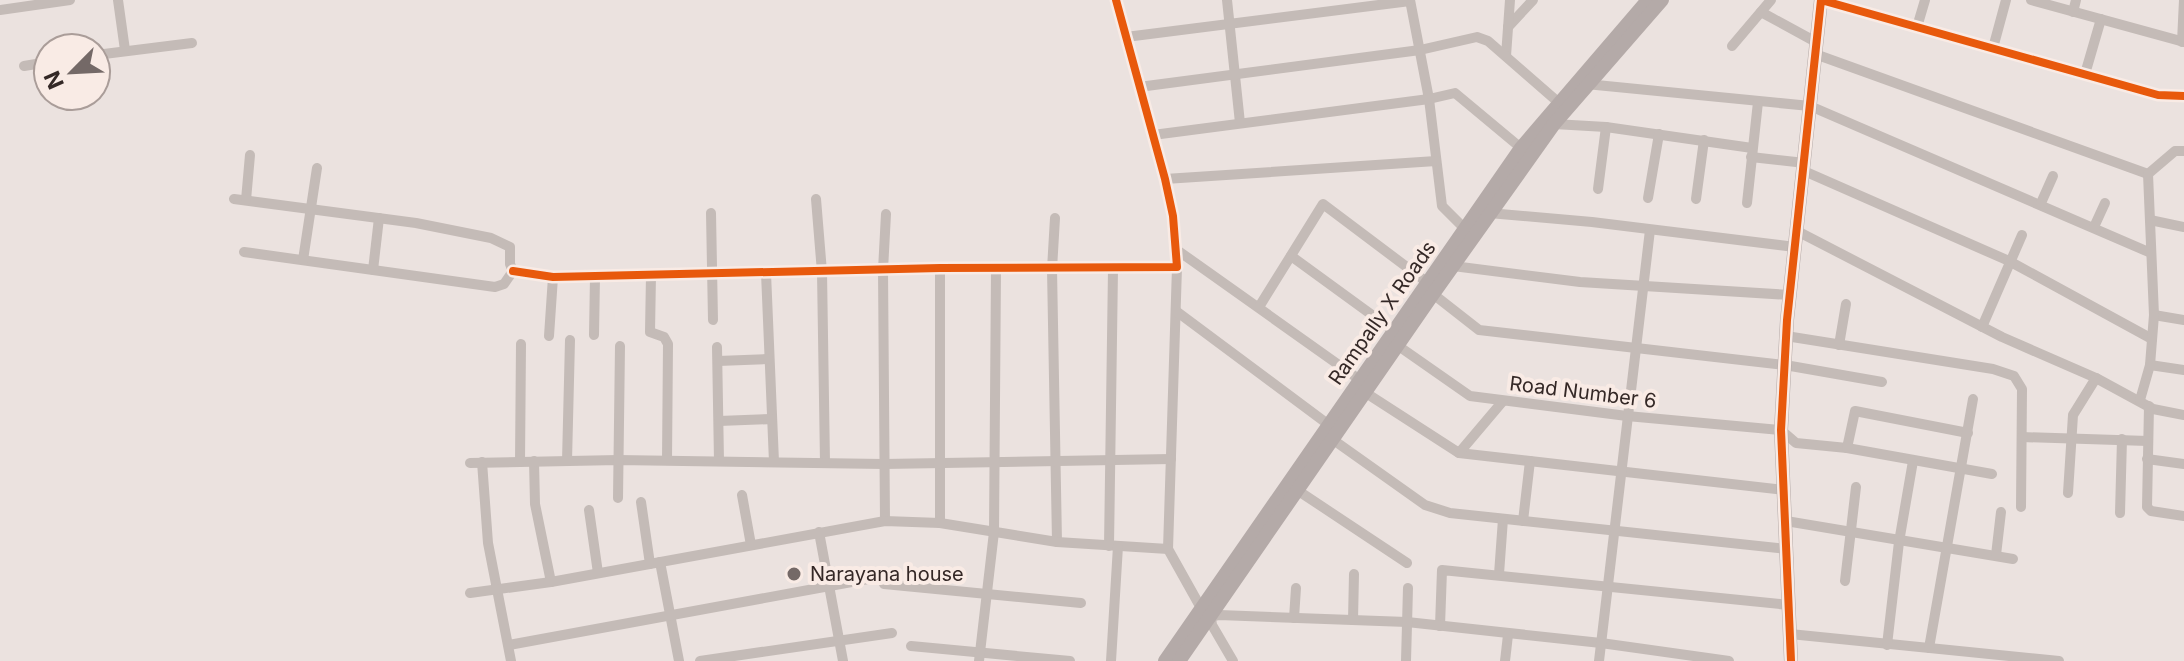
<svg xmlns="http://www.w3.org/2000/svg" width="2184" height="661" font-family="Inter,sans-serif">
<style>
.lines{fill:none;stroke-linecap:round;stroke-linejoin:round}
.street{stroke:#c4bbb7;stroke-width:10}
.secondary{stroke:#b4aaa8;stroke-width:14}
.cycleway-casing{stroke:#f9ebe5;stroke-width:13}
.cycleway{stroke:#e8590c;stroke-width:8}
.poi-dot{fill:#746967;stroke:#f9ebe5;stroke-width:3}
.labels{text-anchor:middle;stroke-width:8;stroke-linejoin:round;paint-order:stroke}
.street-label{font-size:20px;fill:#342826;stroke:#f9ebe5}
.poi-label{font-size:20px;fill:#342826;stroke:#f9ebe5;text-anchor:start}
</style>
<rect width="100%" height="100%" fill="#ebe2df"/>
<g class="lines">
<g class="street">
<polyline points="118,0 125,50"/>
<polyline points="1227,0 1240,123"/>
<polyline points="1410,0 1429,99 1442,206 1465,229"/>
<polyline points="1821,0 2158,95 2184,96"/>
<polyline points="2031,0 2184,42"/>
<polyline points="0,10 70,0"/>
<polyline points="1761,12 1816,42"/>
<polyline points="2073,12 2076,0"/>
<polyline points="1508,27 1533,0"/>
<polyline points="1917,27 1925,0"/>
<polyline points="1126,37 1410,1"/>
<polyline points="2182,42 2184,0"/>
<polyline points="1732,46 1771,0"/>
<polyline points="1993,48 2006,0"/>
<polyline points="1815,54 2148,174"/>
<polyline points="96,55 192,43"/>
<polyline points="1506,56 1510,0"/>
<polyline points="24,66 48,62"/>
<polyline points="2085,74 2101,19"/>
<polyline points="1586,84 1810,106 2151,253"/>
<polyline points="1139,87 1420,50 1477,37 1488,41 1558,102"/>
<polyline points="1554,124 1606,127 1752,148"/>
<polyline points="1153,135 1429,99 1455,93 1521,148"/>
<polyline points="1751,157 1805,163"/>
<polyline points="1804,171 2009,261 2152,339"/>
<polyline points="2148,174 2175,151 2184,151"/>
<polyline points="1165,179 1436,161"/>
<polyline points="1598,189 1606,127"/>
<polyline points="1648,198 1659,134"/>
<polyline points="234,199 416,223 491,238 510,247 510,264 513,271 504,284 495,287 244,252"/>
<polyline points="816,199 822,272 825,463"/>
<polyline points="1696,199 1704,140"/>
<polyline points="246,200 250,155"/>
<polyline points="1747,203 1758,102"/>
<polyline points="2041,203 2053,176"/>
<polyline points="711,213 713,320"/>
<polyline points="1489,213 1592,222 1795,247"/>
<polyline points="1055,218 1052,269 1057,542"/>
<polyline points="2150,220 2184,227"/>
<polyline points="2094,227 2105,203"/>
<polyline points="1797,231 2002,337 2096,378 2153,409 2184,415"/>
<polyline points="1177,250 1360,380"/>
<polyline points="1291,256 1394,331"/>
<polyline points="303,260 317,168"/>
<polyline points="1453,266 1580,282 1790,295"/>
<polyline points="1177,267 1168,549 1201,608"/>
<polyline points="940,268 940,523"/>
<polyline points="373,270 379,218"/>
<polyline points="513,271 553,277 940,268 1177,267 1173,216 1165,179 1116,0"/>
<polyline points="766,273 774,462"/>
<polyline points="651,275 650,332 664,337 668,344 667,460"/>
<polyline points="1433,294 1479,330 1785,365 1882,382"/>
<polyline points="1259,307 1323,204 1428,283"/>
<polyline points="1176,311 1329,425"/>
<polyline points="2154,315 2184,320"/>
<polyline points="1982,327 2022,235"/>
<polyline points="594,335 595,277"/>
<polyline points="549,336 553,277"/>
<polyline points="1786,336 1993,369 2014,376 2022,389 2021,507"/>
<polyline points="1397,345 1470,396 1627,416 1781,430 1796,443 1847,448 1992,474"/>
<polyline points="1839,345 1846,304"/>
<polyline points="717,347 719,461"/>
<polyline points="718,361 768,359"/>
<polyline points="2150,365 2184,370"/>
<polyline points="1366,393 1459,453 1784,490"/>
<polyline points="2140,400 2150,365 2154,315 2148,174"/>
<polyline points="2149,406 2147,507 2151,511 2184,516"/>
<polyline points="719,421 772,419"/>
<polyline points="2022,437 2148,441"/>
<polyline points="1332,439 1425,505 1450,513 1787,549"/>
<polyline points="1847,448 1855,411 1968,433"/>
<polyline points="1459,453 1503,401"/>
<polyline points="2147,459 2184,464"/>
<polyline points="534,461 535,504 551,582"/>
<polyline points="567,461 570,340"/>
<polyline points="482,462 488,543 511,661"/>
<polyline points="520,462 521,344"/>
<polyline points="470,463 618,460 884,464 1171,459"/>
<polyline points="1297,490 1407,563"/>
<polyline points="2068,493 2073,415 2096,378"/>
<polyline points="742,495 751,545"/>
<polyline points="618,498 620,346"/>
<polyline points="641,502 650,564"/>
<polyline points="589,510 598,573"/>
<polyline points="2120,513 2122,439"/>
<polyline points="885,521 883,270 886,214"/>
<polyline points="1523,521 1530,461"/>
<polyline points="1786,521 2013,559"/>
<polyline points="819,532 843,661"/>
<polyline points="1109,546 1113,269"/>
<polyline points="1996,555 2001,512"/>
<polyline points="660,562 679,661"/>
<polyline points="1499,574 1503,519"/>
<polyline points="1845,581 1856,487"/>
<polyline points="884,584 1081,603"/>
<polyline points="470,593 551,582 885,521 940,523 1057,542 1168,549"/>
<polyline points="1294,618 1296,588"/>
<polyline points="1353,620 1354,574"/>
<polyline points="1440,626 1442,570 1789,605"/>
<polyline points="1790,634 2059,661"/>
<polyline points="509,645 868,579"/>
<polyline points="1887,645 1899,542 1913,461"/>
<polyline points="911,646 1070,661"/>
<polyline points="1929,648 1973,399"/>
<polyline points="700,661 892,633"/>
<polyline points="979,661 994,532 996,269"/>
<polyline points="1111,661 1118,546"/>
<polyline points="1233,661 1212,625 1211,617 1219,615 1407,622 1601,643 1729,661"/>
<polyline points="1406,661 1408,588"/>
<polyline points="1505,661 1508,635"/>
<polyline points="1599,661 1650,230"/>
</g>
<g class="secondary">
<polyline points="1165,661 1521,148 1648,0"/>
<polyline points="1179,661 1433,294 1554,124 1662,0"/>
<polyline points="1791,661 1781,430 1787,320 1821,0"/>
</g>
<g class="cycleway-casing">
<g id="cycleway">
<polyline points="513,271 553,277 940,268 1177,267 1173,216 1165,179 1116,0"/>
<polyline points="1791,661 1781,430 1787,320 1821,0 2158,95 2184,96"/>
</g>
</g>
<use href="#cycleway" class="cycleway"/>
</g>
<circle class="poi-dot" cx="794" cy="574" r="8"/>
<g class="labels">
<g class="street-label">
<text transform="translate(1382 313) rotate(-55)" y="7">Rampally X Roads</text>
<text transform="translate(1583 392) rotate(7)" y="7">Road Number 6</text>
</g>
<g class="poi-label">
<text x="810" y="581">Narayana house</text>
</g>
</g>
<g transform="translate(72 72) rotate(246)"><circle r="38" fill="#f9ebe5" stroke="#aa9d99" stroke-width="2"/>
<path d="M0-6L14 30L0 20L-14 30Z" fill="#746967"/>
<text y="-12" font-size="22" font-weight="bold" text-anchor="middle" fill="#342826">N</text>
</g>
</svg>
